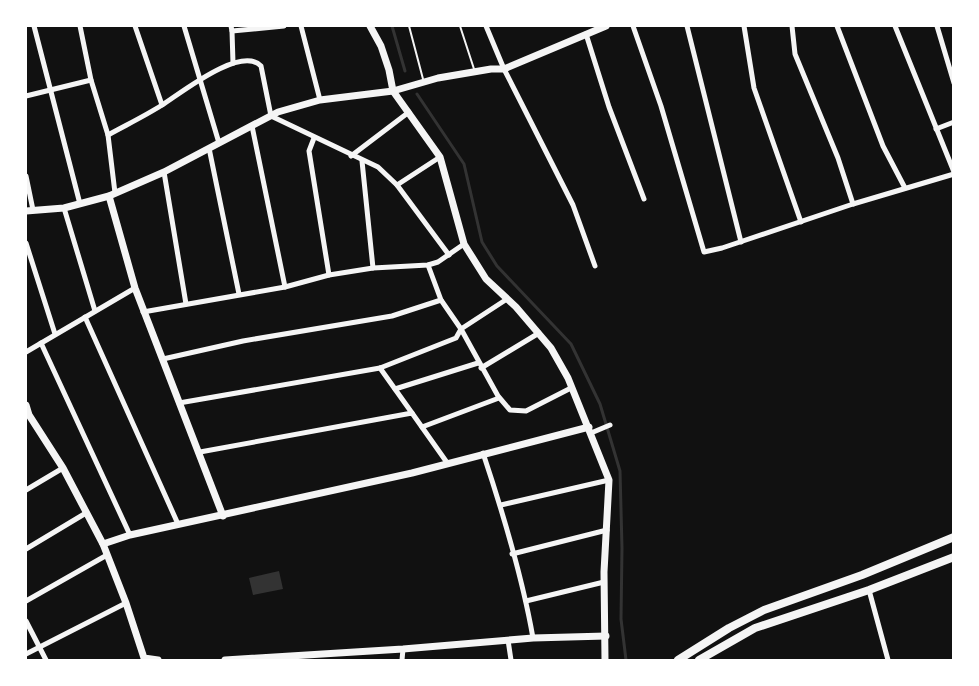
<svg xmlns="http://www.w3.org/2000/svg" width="979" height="686" font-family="Manrope,sans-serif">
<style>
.water{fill:#333}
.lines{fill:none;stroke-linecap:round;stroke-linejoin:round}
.stream{stroke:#333;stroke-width:3}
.service{stroke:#f5f5f5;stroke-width:2}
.minor{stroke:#f5f5f5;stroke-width:5}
.tertiary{stroke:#f5f5f5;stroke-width:7}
.primary{stroke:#f5f5f5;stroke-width:8}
</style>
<rect width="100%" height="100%" fill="#111"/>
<polygon class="water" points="279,571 283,589 253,595 249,578"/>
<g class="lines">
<g class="stream">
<polyline points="392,26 405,71"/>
<polyline points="417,94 464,164 482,242 497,266 571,344 600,404 620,471 622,548 621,619 626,660"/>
</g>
<g class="service">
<polyline points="409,26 423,79"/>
<polyline points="460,26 474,69"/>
</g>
<g class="minor">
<polyline points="34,26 80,204"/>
<polyline points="80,26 91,80 108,135 115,193"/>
<polyline points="135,26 162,105"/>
<polyline points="184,26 219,143"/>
<polyline points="231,26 232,31 284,26"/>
<polyline points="301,26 320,100"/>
<polyline points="486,26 504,69 573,205 595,266"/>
<polyline points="633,26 661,106 704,252 722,248 853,204 954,174"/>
<polyline points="687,26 741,242"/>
<polyline points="744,26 754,88 801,222"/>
<polyline points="792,26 795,54 838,158 853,204"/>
<polyline points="837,26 883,146 905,188"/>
<polyline points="895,26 954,172"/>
<polyline points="937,26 954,83"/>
<polyline points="232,31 233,63"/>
<polyline points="586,34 609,107 644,199"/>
<polyline points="26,96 91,80"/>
<polyline points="252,126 285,287"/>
<polyline points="936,129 954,122"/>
<path d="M108,135C126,125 145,116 162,105C181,93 241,45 261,66L271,116L378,167L397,185L449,255"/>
<polyline points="314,138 309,151 329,275"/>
<polyline points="209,148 239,294"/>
<polyline points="351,156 409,112"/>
<polyline points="362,161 373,268"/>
<polyline points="164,172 186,304"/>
<polyline points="26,176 33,210"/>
<polyline points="397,185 440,157"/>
<polyline points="64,208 95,311"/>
<polyline points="26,243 55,334"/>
<polyline points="428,265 441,300 461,329 498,396 510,410 526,411 571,388"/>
<polyline points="143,312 285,287 329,275 373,268 428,265 438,262 464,244"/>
<polyline points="85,317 178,524"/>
<polyline points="41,343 130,535"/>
<polyline points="26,352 135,288"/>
<polyline points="163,359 243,341 392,316 441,300"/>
<polyline points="380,368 412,413"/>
<polyline points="481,368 539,333"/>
<polyline points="395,389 478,363"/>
<polyline points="179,403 380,368 456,338 461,329 507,299"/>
<polyline points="422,427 499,398"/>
<polyline points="591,433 610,425"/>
<polyline points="200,452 412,413 448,464"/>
<path d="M483,453C503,513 522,575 533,638"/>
<polyline points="26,490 63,468"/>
<polyline points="501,505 609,480"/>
<polyline points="26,549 86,513"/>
<polyline points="512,554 607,530"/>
<polyline points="869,590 888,660"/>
<polyline points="26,601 107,555"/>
<polyline points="526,601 604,582"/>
<polyline points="26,621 46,660"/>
<polyline points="508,640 511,660"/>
<polyline points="26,654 126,603"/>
<polyline points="402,660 403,649"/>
</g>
<g class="tertiary">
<polyline points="370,26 381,46 389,70 393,91 440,157 464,244 486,279 516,307 551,348 568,378 609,480 604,572 605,660"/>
<polyline points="109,196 135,288 223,516"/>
<polyline points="26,211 64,208 109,196 164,172 278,112 320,100 393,91 438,78 491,69 504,69 606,26"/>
<polyline points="26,405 29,415 63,468 103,544 126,603 144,658 158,660"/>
<polyline points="103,544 130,535 412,473 589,427"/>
<polyline points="225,660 403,649 533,638 606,636"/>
</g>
<g class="primary">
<polyline points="678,660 729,628 764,610 862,575 954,537"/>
<polyline points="699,660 755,628 869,590 954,557"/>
</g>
</g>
<rect width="979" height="686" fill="none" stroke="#ffffff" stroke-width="54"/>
</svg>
